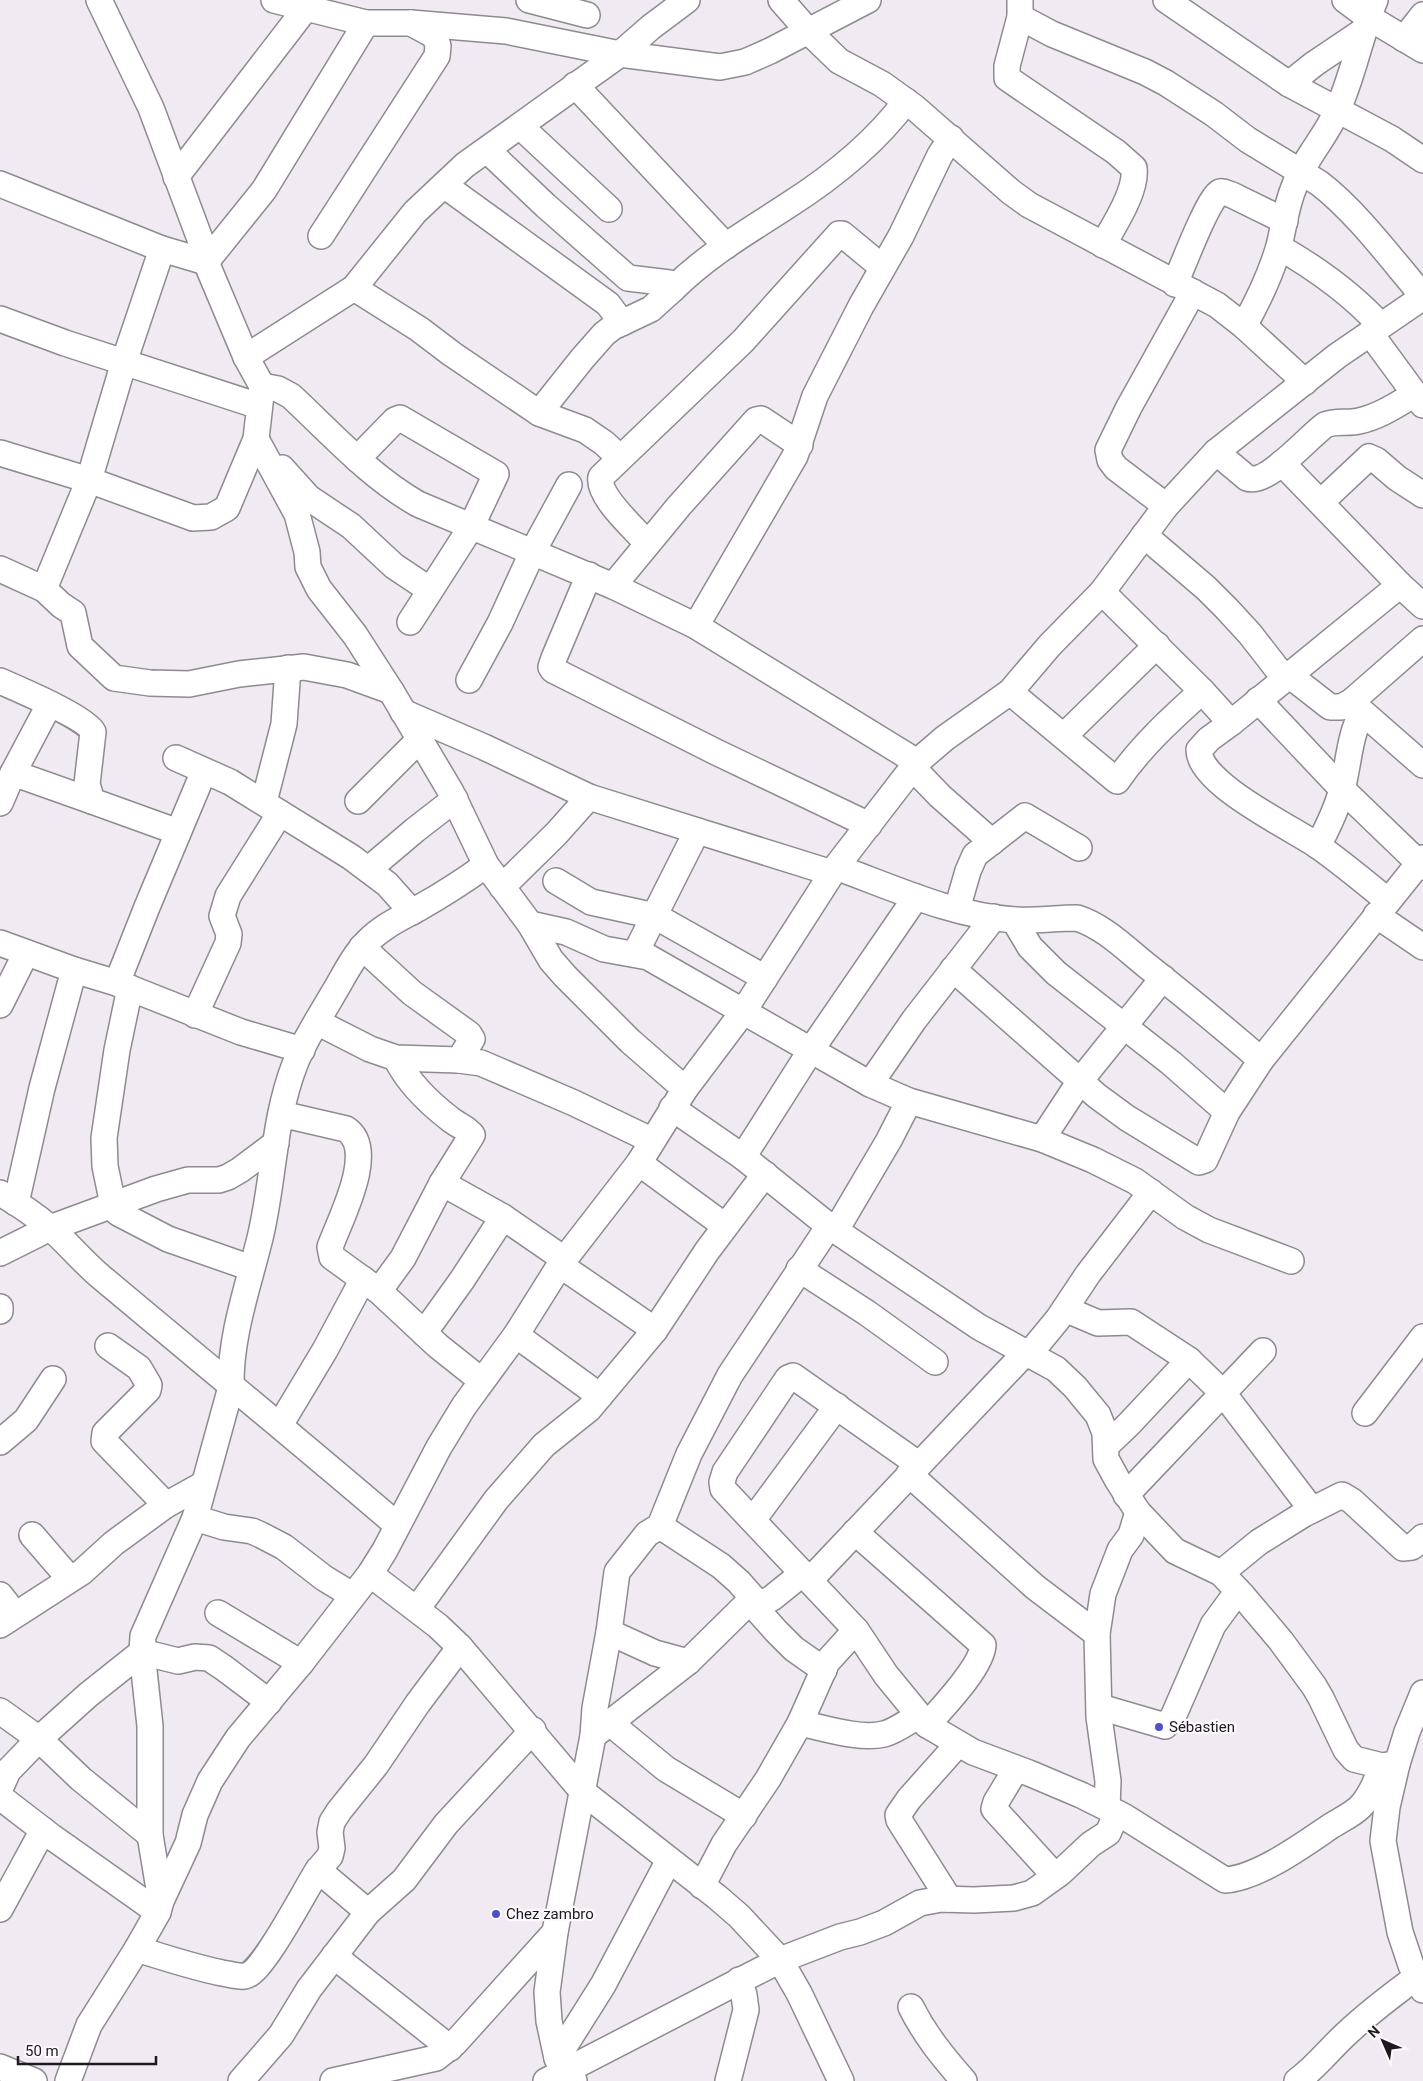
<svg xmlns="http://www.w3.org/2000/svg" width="1423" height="2081" font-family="Roboto,sans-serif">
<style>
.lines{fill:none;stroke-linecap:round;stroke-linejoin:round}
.minor-casing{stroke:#8f8a90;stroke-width:28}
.minor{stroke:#fff;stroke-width:25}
.poi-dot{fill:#4c52c8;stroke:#fdf8fe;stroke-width:2}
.labels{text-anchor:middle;stroke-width:4.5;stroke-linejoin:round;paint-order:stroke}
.poi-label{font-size:15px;fill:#1c1a1d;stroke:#fdf8fe;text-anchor:start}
</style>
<rect width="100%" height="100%" fill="#f0ebf2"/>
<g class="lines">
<g class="minor-casing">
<g id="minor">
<polyline points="274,0 366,23 411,23 506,31 620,54 720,67 745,62 770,51 868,0"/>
<polyline points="529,0 587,15"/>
<polyline points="781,0 809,32 839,61 882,84 914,107 1011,192 1029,205 1217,305 1244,326 1305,382"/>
<path d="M1020,0V17L1007,66V78L1116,152L1134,168C1137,191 1114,225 1103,245"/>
<polyline points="1166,0 1289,84 1392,139 1423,160"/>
<polyline points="1345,0 1368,17 1423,50"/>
<path d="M1020,17L1052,34L1145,72L1166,83L1214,114L1248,140L1319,183C1357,212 1392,260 1423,296"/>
<polyline points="1404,39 1423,15"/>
<polyline points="1289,84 1314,64 1363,31"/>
<polyline points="575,85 726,246"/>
<polyline points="521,127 609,209"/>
<path d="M487,150L546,206L628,278L669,283L673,289C707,255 747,232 787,206C831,178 875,143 906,101"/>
<polyline points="176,177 306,8"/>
<polyline points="0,184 162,249 124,362 89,480 193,518 211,517 227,508 256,439 262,386 246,357 206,262 200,239 151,108 99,0"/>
<polyline points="444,185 608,304 622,323"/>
<polyline points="321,236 437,56 438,46 435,36 411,23"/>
<path d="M1279,247C1317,269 1351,293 1380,325"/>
<polyline points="162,249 206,262 264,190 366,23"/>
<path d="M1175,284C1181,270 1209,196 1220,192C1224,191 1228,194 1232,195L1285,221"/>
<polyline points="354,288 419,329 452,354 539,413 585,430 604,443 619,457"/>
<polyline points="0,319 65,343 259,406"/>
<path d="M1244,326C1258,301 1271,274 1279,246C1284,226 1286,206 1294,187C1304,159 1325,138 1337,111C1353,77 1360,36 1375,0"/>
<polyline points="1370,333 1423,405"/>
<polyline points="246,357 354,288 415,212 465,165 620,54 651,27 687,0"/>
<path d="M262,386L278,389L291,396C332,434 369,476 418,504L613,586L696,626L917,762"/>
<polyline points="539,413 582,359 604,334 613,327 651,309 673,289"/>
<polyline points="256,439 297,514 307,552 308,567 319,589 355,635 391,691 451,792 486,865 530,924 551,960 565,976 630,1041 685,1089"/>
<path d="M1216,452L1247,478C1267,486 1308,437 1325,425C1336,420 1348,424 1359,421C1379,417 1398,404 1415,394"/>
<polyline points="0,453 89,480 44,589"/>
<polyline points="357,459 395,420 400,418 496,474 471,527 410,622"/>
<polyline points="1282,463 1400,585 1423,606"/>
<polyline points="282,468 309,498 351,526 394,566 430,590"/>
<polyline points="1321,502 1369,457 1376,460 1397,478 1423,495"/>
<polyline points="1166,506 1116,468 1110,460 1108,450 1129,407 1193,292"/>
<polyline points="1144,535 1206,588 1227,609 1250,634 1278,670 1298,682 1330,707 1341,707 1351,702 1423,639"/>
<path d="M647,543C635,529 597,496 601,477L743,341L839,234H842L882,267"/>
<polyline points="0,569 44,589 61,605 73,613 80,646 114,678 150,683 189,684 239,674 304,667 347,675 391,691"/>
<polyline points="589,575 554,658 551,667 553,670 716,752 869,825"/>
<polyline points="613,586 679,506 756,420 761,419 800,445"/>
<polyline points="1102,592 1202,691 1231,723 1400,585"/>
<polyline points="696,626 795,456 815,396 861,306 901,236 940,155 951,138"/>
<polyline points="469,680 500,623 533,551 569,485"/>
<path d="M0,681C18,689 87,718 93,732L87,784L92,801L178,832"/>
<path d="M1010,692L1117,781C1141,746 1171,719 1202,691"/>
<polyline points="1258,700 1342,789 1423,867"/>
<polyline points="1351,702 1423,765"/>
<polyline points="403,712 484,747 589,797 832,873"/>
<path d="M1231,723L1209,739L1199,750C1199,784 1292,828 1318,846C1342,863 1365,882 1388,901"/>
<polyline points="1064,736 1157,645"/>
<polyline points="176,758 230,782 351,857 387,884 412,912"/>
<polyline points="913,768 940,796 992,842"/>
<polyline points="13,773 92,801"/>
<polyline points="358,801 419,740"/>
<polyline points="264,802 284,724 288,668"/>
<polyline points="0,803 13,773 49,705"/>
<path d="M1318,846C1328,827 1337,809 1342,789C1349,764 1349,736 1362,713"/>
<path d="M836,867C894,888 953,916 1015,920C1036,921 1056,918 1077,918C1103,926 1125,948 1146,965C1185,996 1223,1027 1261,1060L1423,858"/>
<polyline points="369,869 415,830 455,799"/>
<polyline points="556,881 591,902 655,916 765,978"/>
<polyline points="502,887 556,834 589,797"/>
<polyline points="957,909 968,871 975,855 1025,816 1079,848"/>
<polyline points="1376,915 1423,947"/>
<polyline points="1014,920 1030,947 1056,973 1171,1063 1227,1112"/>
<polyline points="530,924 566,932 604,949 648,957 870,1084 909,1101 1042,1139 1093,1160 1135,1181 1185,1217 1209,1230 1291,1261"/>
<polyline points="0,943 74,970 117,983 241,1032 302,1050"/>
<polyline points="362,947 412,993 469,1034 472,1039 459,1060"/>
<polyline points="635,954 697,831"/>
<polyline points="953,969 1097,1096 1127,1118 1199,1162 1205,1160 1227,1112 1261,1060"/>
<polyline points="117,983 147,907 204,771"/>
<polyline points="130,988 117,1050 104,1138 105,1166 113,1205 118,1213 168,1239 251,1268"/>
<polyline points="0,1005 26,953"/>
<polyline points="195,1015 228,943 229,934 222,916 228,896 280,813"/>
<polyline points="317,1022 370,1049 396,1058 459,1060 481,1063 574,1103 651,1140"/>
<polyline points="870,1084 914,1020 994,917"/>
<polyline points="672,1108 743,1157 829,1226 979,1327 1056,1369 1075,1387 1098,1415 1105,1433 1106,1459 1118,1481 1138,1512 1175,1551 1221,1573 1243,1596 1281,1641 1314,1686 1321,1698 1346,1750 1354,1759 1382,1766 1397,1764"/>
<path d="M281,1114L346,1129C378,1150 339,1221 330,1247L332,1257L379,1291L438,1346L482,1381"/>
<polyline points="1042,1139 1080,1081 1163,978"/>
<polyline points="743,1157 811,1050 916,897"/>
<polyline points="639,1163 725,1226"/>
<polyline points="442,1183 503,1217 564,1259"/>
<path d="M0,1193C17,1203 34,1214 49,1227C68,1243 83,1262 101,1277C200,1360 299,1441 397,1525"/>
<polyline points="16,1203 42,1088 74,970"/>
<polyline points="836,1230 889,1140 909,1101"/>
<polyline points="0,1253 50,1228 156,1189 188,1180 219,1180 228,1177 240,1170 276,1143"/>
<polyline points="560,1265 655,1330"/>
<polyline points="799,1269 867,1313 935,1362"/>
<path d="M379,1291L403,1258L442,1183L472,1135C467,1128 457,1125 450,1119C428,1102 408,1083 396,1058"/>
<polyline points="0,1307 0,1311"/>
<polyline points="1065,1309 1098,1323 1131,1322 1189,1360 1223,1393 1312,1510"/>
<polyline points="424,1333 462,1280 503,1217"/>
<polyline points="516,1335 600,1396"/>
<polyline points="108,1346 139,1368 149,1385 148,1390 105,1433 104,1441 166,1505"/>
<polyline points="1030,1353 1058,1319 1088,1274 1151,1192"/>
<polyline points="1365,1413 1423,1337"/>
<polyline points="280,1425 325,1350 363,1279"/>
<polyline points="0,1442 26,1420 53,1379"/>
<polyline points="1106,1446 1129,1424 1189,1360"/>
<path d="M918,1464L793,1376L788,1378L725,1472L722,1482L723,1489L856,1630L886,1675L927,1725L973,1752L1029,1773L1081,1795L1125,1817L1225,1880C1258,1878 1303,1845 1331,1826C1340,1820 1352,1815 1360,1807C1371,1796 1377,1780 1382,1766"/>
<polyline points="909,1474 1035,1587 1097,1634"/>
<polyline points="1126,1495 1263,1351"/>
<polyline points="195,1518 224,1527 252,1531 261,1535 284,1547 324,1578 352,1595"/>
<polyline points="753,1520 837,1406"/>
<polyline points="660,1526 721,1566 739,1582 753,1598 760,1613 776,1631 794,1649 824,1670"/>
<path d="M855,1532L983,1645C982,1667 942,1708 927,1725"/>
<polyline points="32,1535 70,1579"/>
<polyline points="1221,1573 1259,1542 1304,1514 1342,1495 1352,1501 1403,1548 1412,1547 1423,1537"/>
<polyline points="370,1574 438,1626 460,1647 583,1792 717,1897 739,1916 780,1960 799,1993 841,2081"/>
<polyline points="810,1580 1026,1352"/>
<polyline points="0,1595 15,1614"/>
<polyline points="757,1606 772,1598 803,1573"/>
<polyline points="417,1609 496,1500 544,1445 589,1409 655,1330 707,1251 765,1174"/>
<polyline points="218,1613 301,1663"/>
<polyline points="0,1625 82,1572 114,1543 166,1505 204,1484"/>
<polyline points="609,1632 655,1653 688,1662"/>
<polyline points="1423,1693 1407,1732 1397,1764 1387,1807 1383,1841 1400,1932 1411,1965 1423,1990"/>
<polyline points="1100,1707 1165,1726 1173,1717 1213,1625 1238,1591"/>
<polyline points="0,1711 39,1739 81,1779 150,1835"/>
<polyline points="610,1723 666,1769 744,1816"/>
<path d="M800,1723C824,1728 860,1740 884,1734C896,1731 907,1722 918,1716"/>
<polyline points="593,1736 688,1662 753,1598"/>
<polyline points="1016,1769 996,1802 994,1809 1055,1876"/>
<polyline points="0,1789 8,1771 39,1739 88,1695 142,1652 178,1661 195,1657 209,1658 224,1668 269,1702"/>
<polyline points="0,1797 52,1837 158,1912"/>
<polyline points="1107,1808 1108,1781 1099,1717 1097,1634 1103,1594 1120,1550 1131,1535 1138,1512"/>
<polyline points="318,1870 330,1856 332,1848 330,1832 332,1822 339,1811 376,1765 418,1703 460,1647"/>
<polyline points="702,1886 724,1844 768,1779 800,1723 827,1662 856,1630"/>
<polyline points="949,1899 899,1820 898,1815 909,1799 958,1744"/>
<path d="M161,1901L150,1835V1726L142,1652L143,1636L195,1518L231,1387C230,1336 248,1287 260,1238C274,1181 273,1120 295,1064C304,1040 320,1017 333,994C344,976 353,956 368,941C383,926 401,918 419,908C442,895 464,881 486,865"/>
<polyline points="0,1909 43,1830"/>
<path d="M137,1949C165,1958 193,1967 222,1973C229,1974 238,1977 245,1976C263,1973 306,1888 318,1870L368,1912"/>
<polyline points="334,1956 450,2048"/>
<path d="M911,2007C925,2035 943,2057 964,2081"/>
<polyline points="557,2058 603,1985 669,1860"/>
<polyline points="0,2067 34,2081"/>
<polyline points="68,2081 89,2025 137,1949 158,1912 161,1901 188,1843 195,1815 210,1781 238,1738 301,1663 370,1574 385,1550 439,1447 464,1406 516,1335 560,1265 639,1163 685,1089 743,1012 836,867 917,762 945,738 1010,692 1050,645 1102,592 1166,506 1216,452 1337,356 1423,297"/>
<polyline points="241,2081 281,2035 309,1989 368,1912 404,1880 446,1824 533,1730"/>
<polyline points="333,2081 436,2058 455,2043 555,1932"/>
<polyline points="546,2081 780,1960 840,1937 860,1932 884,1923 920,1903 941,1899 974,1900 1014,1898 1032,1893 1060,1873 1091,1844 1108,1833 1117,1813"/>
<polyline points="574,2081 564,2072 557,2058 549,2021 547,1992 555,1932 593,1736 595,1708 609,1632 617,1572 647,1534 660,1526 689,1454 730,1375 829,1226"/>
<polyline points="728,2081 746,2010 744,1995 739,1980"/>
<path d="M1297,2081C1315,2068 1328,2051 1345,2035C1368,2013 1392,1995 1418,1976L1423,1977"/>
</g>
</g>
<use href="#minor" class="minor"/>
</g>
<g class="poi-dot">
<circle cx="1159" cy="1727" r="5"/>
<circle cx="496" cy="1914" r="5"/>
</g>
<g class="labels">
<g class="poi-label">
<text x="1169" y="1732">Sébastien</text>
<text x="506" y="1919">Chez zambro</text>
</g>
</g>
<g transform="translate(1383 2041) rotate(315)" stroke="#fdf8fe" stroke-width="4" paint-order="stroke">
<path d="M0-4L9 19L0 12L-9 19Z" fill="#1c1a1d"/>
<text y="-8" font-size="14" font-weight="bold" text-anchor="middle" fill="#1c1a1d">N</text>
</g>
<path d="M18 2056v8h138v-8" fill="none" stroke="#1c1a1d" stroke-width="2.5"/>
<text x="25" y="2056" font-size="15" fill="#1c1a1d" stroke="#fdf8fe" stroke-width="4" paint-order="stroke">50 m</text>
</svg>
